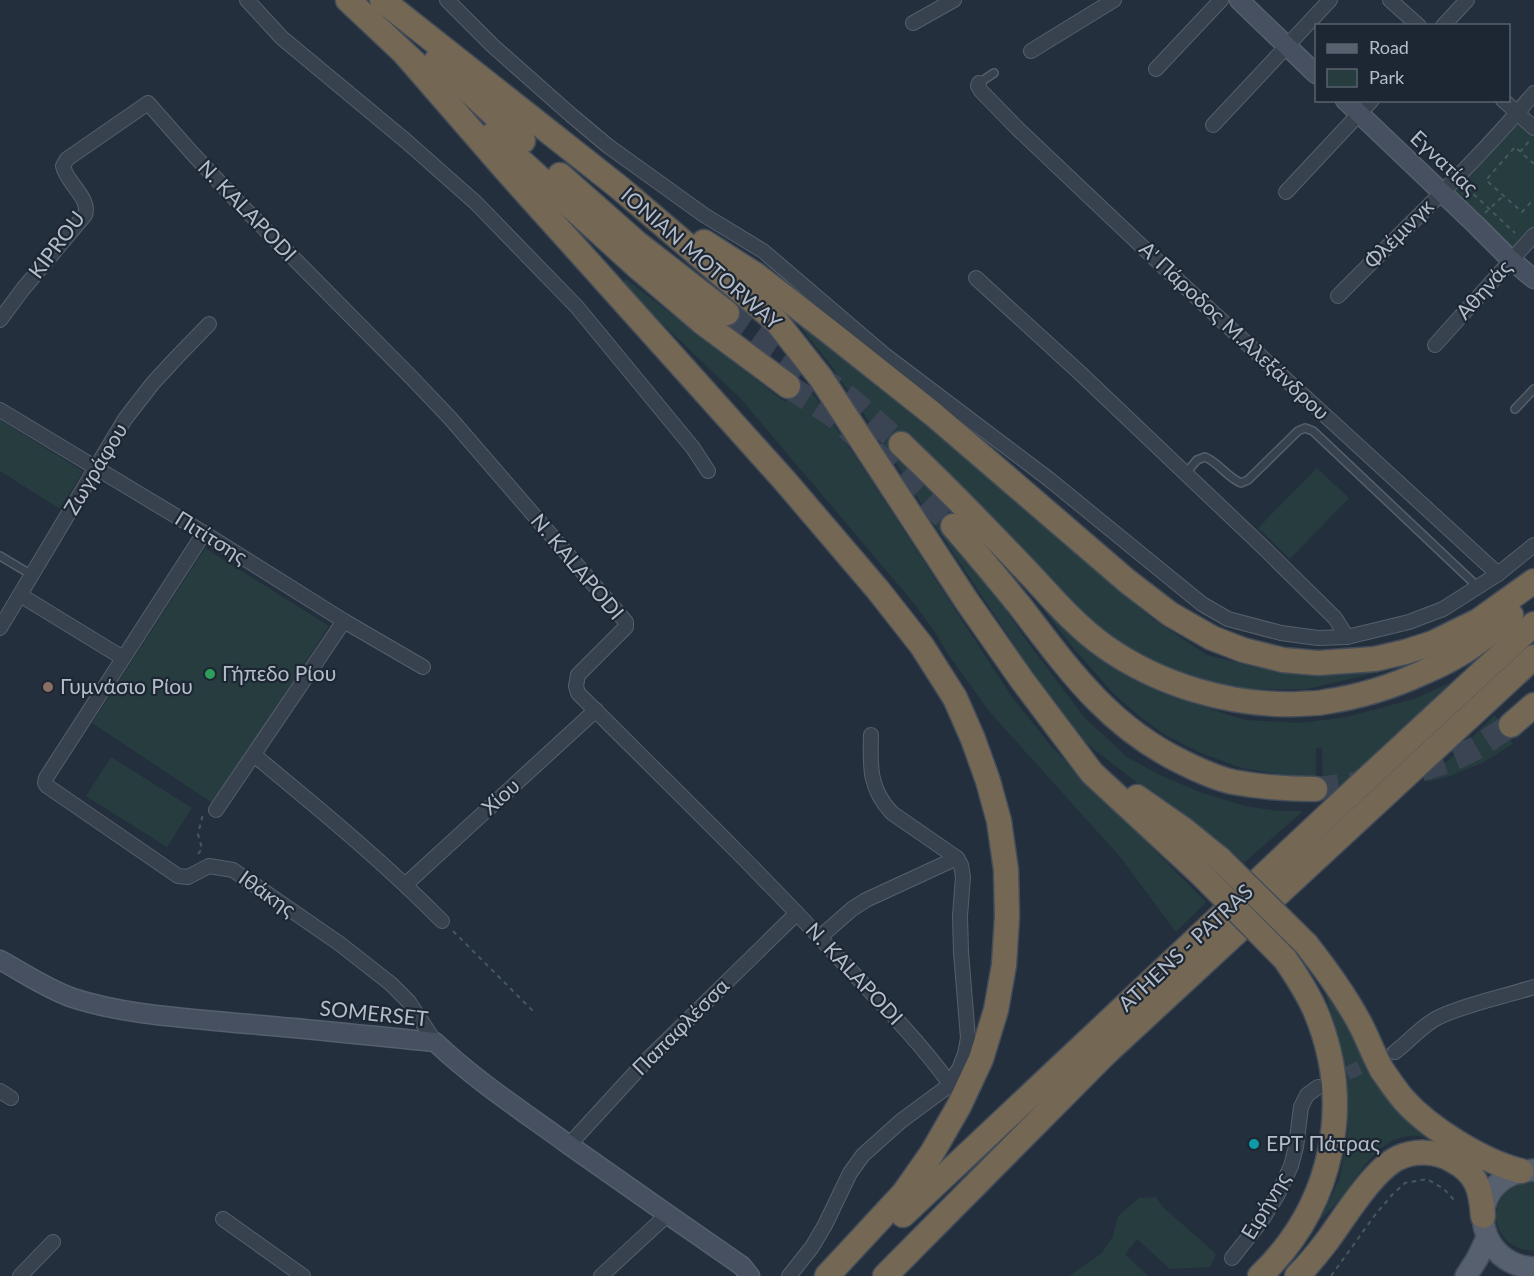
<svg xmlns="http://www.w3.org/2000/svg" width="1534" height="1276" font-family="Lato,sans-serif">
<style>
.green{fill:#263c3f}
.lines{fill:none;stroke-linecap:round;stroke-linejoin:round}
.street-tunnel{stroke:#3a4453;stroke-width:14;stroke-dasharray:14 7;stroke-linecap:butt}
.highway-tunnel{stroke:#3a4453;stroke-width:24;stroke-dasharray:24 12;stroke-linecap:butt}
.lane-casing{stroke:#565f6c;stroke-width:10}
.street-casing{stroke:#565f6c;stroke-width:16}
.secondary-casing{stroke:#565f6c;stroke-width:21}
.primary-casing{stroke:#414a57;stroke-width:24}
.highway-casing{stroke:#434c59;stroke-width:27}
.path{stroke:#44595c;stroke-width:2;stroke-dasharray:4.5 4.5;stroke-linecap:butt}
.lane{stroke:#38414e;stroke-width:7}
.street{stroke:#38414e;stroke-width:14}
.secondary{stroke:#465061;stroke-width:18}
.primary{stroke:#56606e;stroke-width:21}
.highway{stroke:#746855;stroke-width:24}
.highway-bridge-casing{stroke:#434c59;stroke-width:27;stroke-linecap:butt}
.highway-bridge{stroke:#746855;stroke-width:24}
.leisure-dot{fill:#2e9e5b;stroke:#1d2633;stroke-width:2}
.education-dot{fill:#8d6e63;stroke:#1d2633;stroke-width:2}
.culture-dot{fill:#0f9aa8;stroke:#1d2633;stroke-width:2}
.labels{text-anchor:middle;stroke-width:4.5;stroke-linejoin:round;paint-order:stroke}
.street-label{font-size:21px;fill:#b4bcc9;stroke:#1d2633}
.poi-label{font-size:21px;fill:#b4bcc9;stroke:#1d2633;text-anchor:start}
</style>
<rect width="100%" height="100%" fill="#242f3e"/>
<g class="green">
<polygon points="1517,113 1534,128 1534,235 1511,260 1442,192"/>
<polygon points="626,279 785,402 803,381 815,397 867,474 1012,697 1052,747 1206,902 1176,932 1121,858 988,710 948,654 933,629 912,601 740,398 647,309 623,282"/>
<polygon points="776,297 937,432 1154,620 1207,655 1275,672 1329,673 1409,665 1307,689 1246,689 1188,679 1124,650 961,512 995,593 1024,637 1084,717 1127,757 1162,776 1200,792 1245,806 1279,811 1303,811 1244,863 1217,839 1127,775 1086,743 1046,693 1009,637 936,527 885,445 830,364"/>
<polygon points="0,420 83,471 60,509 0,471"/>
<polygon points="1317,468 1349,498 1290,559 1258,528"/>
<polygon points="205,548 329,626 214,804 92,723"/>
<polygon points="1013,570 1074,632 1118,670 1164,694 1245,720 1302,723 1346,717 1414,699 1451,682 1323,805 1322,747 1316,748 1316,776 1297,777 1241,768 1201,753 1167,736 1140,717 1113,693 1075,650"/>
<polygon points="1495,715 1513,744 1482,763 1447,777 1426,782"/>
<polygon points="111,757 192,808 167,847 86,796"/>
<path d="M1318,974L1436,1140C1430,1139 1423,1136 1417,1136C1380,1133 1360,1174 1340,1199C1334,1206 1327,1213 1320,1220L1340,1178L1348,1131L1340,1043L1326,995L1314,976Z"/>
<path d="M1531,1181H1534V1251C1487,1249 1481,1189 1531,1181Z"/>
<polygon points="1156,1197 1163,1207 1216,1254 1210,1267 1170,1269 1137,1239 1125,1254 1148,1276 1069,1276 1102,1253 1113,1236 1118,1216 1139,1198"/>
</g>
<g class="lines">
<polyline class="street-tunnel" points="1328,1082 1395,1052"/>
<g class="highway-tunnel">
<polyline points="727,313 849,398 901,444"/>
<polyline points="788,386 834,416 898,473 953,526"/>
<path d="M1315,789C1361,784 1431,772 1472,750C1485,743 1498,733 1511,725"/>
</g>
<g class="lane-casing">
<g id="lane">
<polyline points="979,83 994,73"/>
<polyline points="1515,409 1534,389"/>
<path d="M1186,473L1197,460L1205,457C1219,463 1227,477 1241,483L1248,480L1298,431L1305,428L1313,431L1478,587"/>
<polyline points="0,556 32,575"/>
</g>
</g>
<g class="street-casing">
<g id="street">
<polyline points="247,0 282,38 406,141 476,203 577,307 693,448 708,471"/>
<polyline points="447,0 493,46 571,115 608,146 704,215 763,251 886,356 1050,480 1202,604 1228,619 1281,633 1318,638 1347,637 1409,622 1443,609 1498,574 1534,545"/>
<polyline points="1390,0 1419,26"/>
<polyline points="913,23 954,0"/>
<polyline points="1443,26 1467,0"/>
<polyline points="1031,51 1114,0"/>
<polyline points="1156,69 1221,0"/>
<polyline points="979,83 978,86 981,91 1017,128 1170,273 1498,574"/>
<polyline points="1503,100 1534,128"/>
<polyline points="1213,125 1330,0"/>
<polyline points="1286,192 1372,100"/>
<polyline points="976,278 1080,373 1264,548 1335,618 1347,637"/>
<path d="M1338,296C1404,229 1474,165 1534,93"/>
<path d="M0,320L23,289L85,215C91,198 67,184 63,166L67,159L148,103L192,153L236,200L413,379L450,418L626,622V627L578,675L576,686L578,693C665,780 753,865 836,955C875,997 917,1038 950,1084"/>
<polyline points="1435,345 1534,235"/>
<polyline points="0,410 204,533 344,621 423,667"/>
<polyline points="204,533 46,778 45,783 47,786 178,876 188,877 209,866 233,870 340,944 391,984 409,1002 435,1042"/>
<polyline points="20,595 123,658"/>
<polyline points="0,628 125,419 153,383 177,357 209,324"/>
<path d="M254,755C318,808 383,861 442,921"/>
<polyline points="216,810 344,621"/>
<polyline points="406,884 596,710"/>
<polyline points="820,937 852,909 866,900 957,858"/>
<path d="M1395,1052C1410,1041 1422,1025 1439,1017C1469,1003 1503,997 1534,987"/>
<polyline points="0,1091 11,1098"/>
<polyline points="569,1145 646,1061 797,913"/>
<polyline points="223,1219 303,1276"/>
<polyline points="1232,1258 1262,1220 1278,1194 1291,1166 1296,1147 1301,1107 1307,1095 1318,1087"/>
<polyline points="20,1276 53,1242"/>
<polyline points="601,1276 667,1215"/>
<path d="M789,1276L812,1247L825,1225L850,1173L863,1155L901,1121L947,1087L959,1069L965,1054L968,1038L961,952L960,916L963,877L961,865L957,858L892,813C869,789 870,766 871,735"/>
</g>
</g>
<g class="secondary-casing">
<g id="secondary">
<polyline points="1239,0 1316,74"/>
<polyline points="1345,100 1475,224 1511,260 1534,279"/>
<path d="M0,960C24,973 47,989 73,998C129,1016 190,1018 249,1024C311,1029 373,1036 435,1042C476,1081 524,1112 569,1145C627,1186 684,1226 742,1266L750,1276"/>
</g>
</g>
<g class="primary-casing">
<g id="primary">
<path d="M1534,1170C1526,1171 1518,1172 1511,1175C1464,1197 1480,1265 1534,1268"/>
<polyline points="1466,1276 1477,1259 1487,1238"/>
</g>
</g>
<g class="highway-casing">
<g id="highway">
<polyline points="348,0 416,64"/>
<polyline points="382,0 620,188 777,322 821,378 966,600 1022,680 1092,773 1202,875"/>
<polyline points="405,54 504,168 785,481 878,590 922,646 955,698 973,739 988,781 999,821 1006,870 1007,917 1004,965 996,1010 981,1059 959,1106 932,1153 904,1193 827,1276"/>
<polyline points="436,61 523,141"/>
<polyline points="492,135 640,269 702,322 788,386"/>
<polyline points="560,175 638,244 727,313"/>
<polyline points="704,242 756,275 831,333 933,414 1127,581 1170,614 1212,638 1243,650 1283,660 1318,663 1375,659 1405,652 1433,643 1478,621 1534,581"/>
<path d="M901,444C943,484 983,525 1023,567C1049,594 1073,624 1104,646C1159,685 1230,706 1297,704C1306,703 1316,704 1324,702C1359,697 1392,687 1424,672C1445,663 1466,652 1483,638C1493,631 1502,623 1511,615"/>
<path d="M953,526C976,552 998,579 1020,606C1069,670 1108,726 1182,762C1198,770 1215,778 1233,782C1260,787 1287,789 1315,789"/>
<polyline points="1511,725 1534,705"/>
<polyline points="1137,797 1183,829 1220,859"/>
<path d="M1306,944C1325,968 1343,993 1358,1020C1367,1036 1373,1054 1382,1070C1389,1080 1396,1091 1404,1100C1430,1129 1484,1162 1521,1171"/>
<polyline points="903,1215 1345,799 1534,624"/>
<polyline points="885,1276 1105,1054 1534,657"/>
<path d="M1260,1276C1333,1206 1355,1104 1315,1010C1307,992 1296,975 1285,959"/>
<path d="M1297,1276C1308,1265 1318,1253 1327,1241C1344,1218 1373,1170 1398,1158C1415,1150 1436,1151 1452,1160C1477,1173 1481,1189 1483,1216"/>
</g>
</g>
<g class="path">
<polyline points="1520,152 1530,140"/>
<polyline points="1534,164 1515,147 1486,180 1522,212 1534,199"/>
<polyline points="1467,188 1515,233"/>
<polyline points="1485,213 1503,196"/>
<polyline points="198,854 202,849 198,834 203,814"/>
<polyline points="453,931 536,1014"/>
<polyline points="1331,1276 1375,1215 1392,1195 1405,1183 1427,1179 1444,1189 1455,1201"/>
</g>
<use href="#lane" class="lane"/>
<use href="#street" class="street"/>
<use href="#secondary" class="secondary"/>
<use href="#primary" class="primary"/>
<use href="#highway" class="highway"/>
<g class="highway-bridge-casing">
<g id="highway-bridge">
<polyline points="1220,859 1306,944"/>
<polyline points="1202,875 1285,959"/>
</g>
</g>
<use href="#highway-bridge" class="highway-bridge"/>
</g>
<circle class="leisure-dot" cx="210" cy="674" r="6"/>
<circle class="education-dot" cx="48" cy="687" r="6"/>
<circle class="culture-dot" cx="1254" cy="1144" r="6"/>
<g class="labels">
<g class="street-label">
<text transform="translate(1444 163) rotate(43)" y="7">Εγνατίας</text>
<text transform="translate(247 211) rotate(46)" y="7">N. KALAPODI</text>
<text transform="translate(1399 234) rotate(-45)" y="7">Φλέμινγκ</text>
<text transform="translate(57 245) rotate(-53)" y="7">KIPROU</text>
<text transform="translate(701 259) rotate(41)" y="7">IONIAN MOTORWAY</text>
<text transform="translate(1484 290) rotate(-48)" y="7">Αθηνάς</text>
<text transform="translate(1234 331) rotate(43)" y="7">Α' Πάροδος Μ.Αλεξάνδρου</text>
<text transform="translate(96 469) rotate(-59)" y="7">Ζωγράφου</text>
<text transform="translate(211 538) rotate(32)" y="7">Πιτίτσης</text>
<text transform="translate(577 567) rotate(50)" y="7">N. KALAPODI</text>
<text transform="translate(501 797) rotate(-42)" y="7">Χίου</text>
<text transform="translate(267 894) rotate(35)" y="7">Ιθάκης</text>
<text transform="translate(1186 948) rotate(-43)" y="7">ATHENS - PATRAS</text>
<text transform="translate(854 974) rotate(47)" y="7">N. KALAPODI</text>
<text transform="translate(374 1014) rotate(6)" y="7">SOMERSET</text>
<text transform="translate(681 1027) rotate(-45)" y="7">Παπαφλέσσα</text>
<text transform="translate(1266 1206) rotate(-59)" y="7">Ειρήνης</text>
</g>
<g class="poi-label">
<text x="222" y="681">Γήπεδο Ρίου</text>
<text x="60" y="694">Γυμνάσιο Ρίου</text>
<text x="1266" y="1151">ΕΡΤ Πάτρας</text>
</g>
</g>
<rect x="1315" y="24" width="195" height="78" fill="#1d2633" stroke="#59626f" stroke-width="1.5"/>
<rect x="1327" y="44" width="30" height="9" fill="#56606e" stroke="#59626f" stroke-width="1.5"/>
<text x="1369" y="54" font-size="18" fill="#b4bcc9">Road</text>
<rect x="1327" y="69" width="30" height="18" fill="#263c3f" stroke="#59626f" stroke-width="1.5"/>
<text x="1369" y="84" font-size="18" fill="#b4bcc9">Park</text>
</svg>
